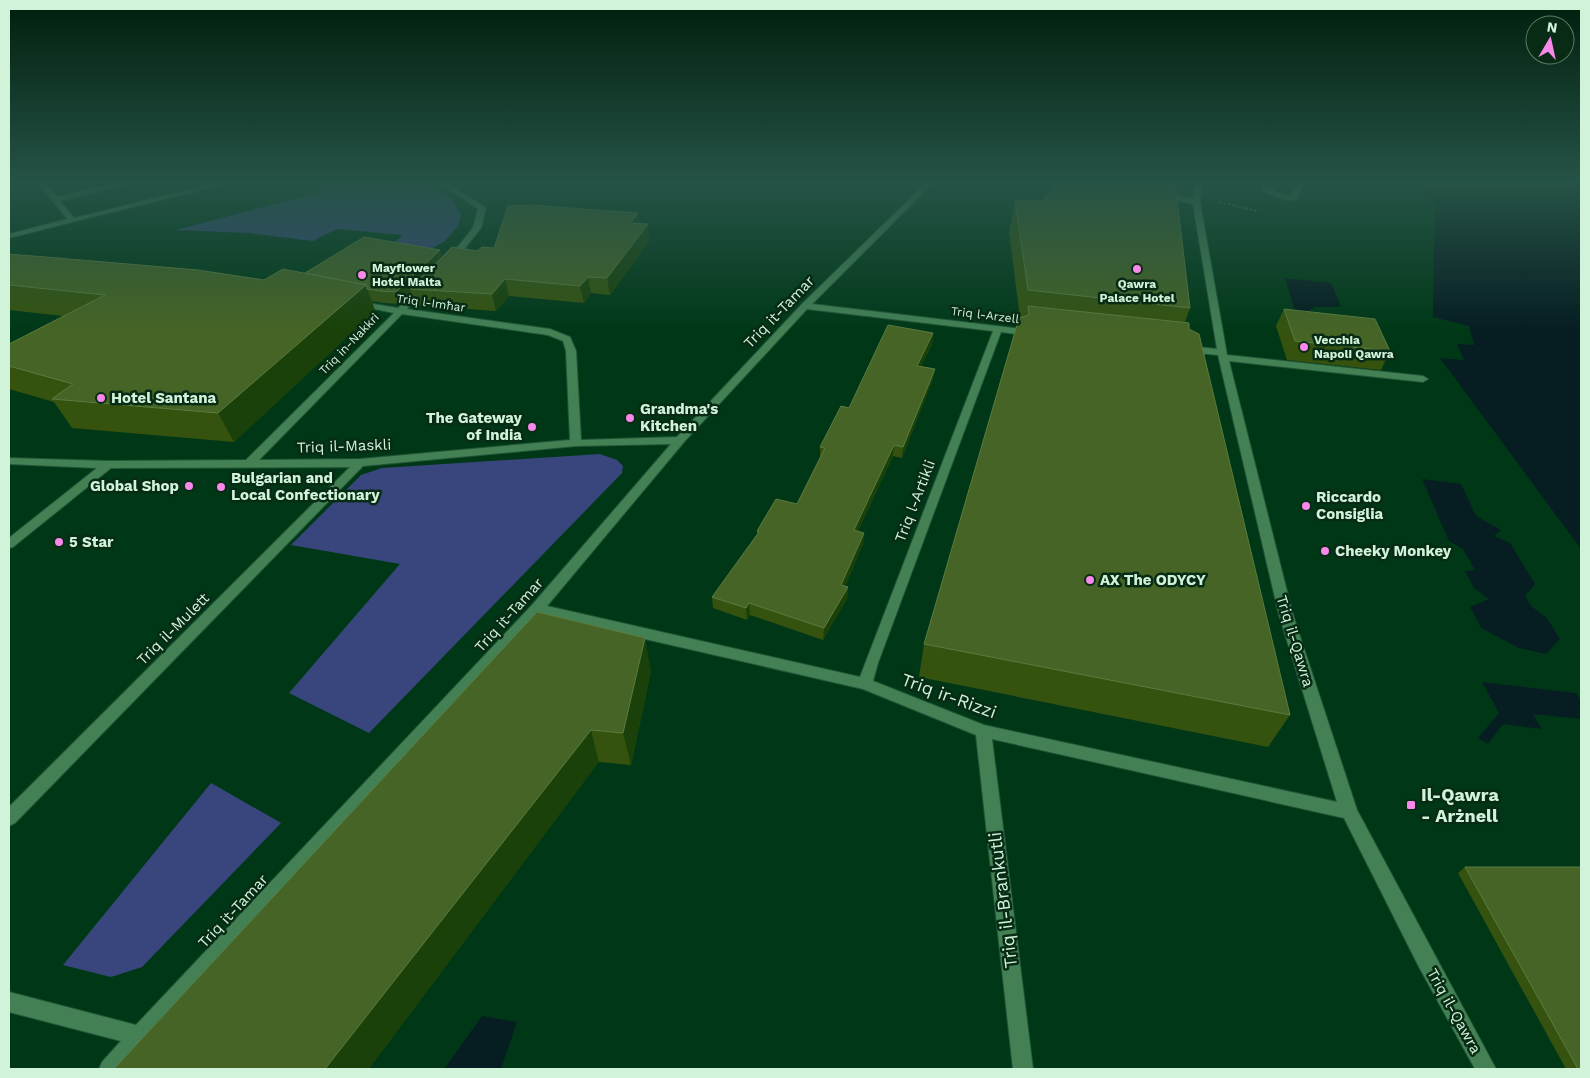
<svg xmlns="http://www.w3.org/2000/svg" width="1590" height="1078" font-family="'Work Sans',sans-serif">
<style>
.green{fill:#39467d}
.water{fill:#061d21}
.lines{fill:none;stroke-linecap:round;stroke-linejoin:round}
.minor-casing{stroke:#215636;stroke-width:2}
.path{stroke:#477759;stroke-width:2;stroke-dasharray:2.5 2;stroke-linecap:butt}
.minor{fill:#438155;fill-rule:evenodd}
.wall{fill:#35530f}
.shaded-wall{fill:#194109}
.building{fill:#466425;stroke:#5b7b41}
.poi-dot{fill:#f888ea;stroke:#072b14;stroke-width:2}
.labels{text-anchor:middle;stroke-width:5;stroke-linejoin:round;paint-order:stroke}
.far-poi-label{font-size:12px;font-weight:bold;fill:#d1f3d9;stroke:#072b14;text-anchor:start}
.far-street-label{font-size:12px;fill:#d1f3d9;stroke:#072b14}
.street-label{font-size:15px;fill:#d1f3d9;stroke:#072b14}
.poi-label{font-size:15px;font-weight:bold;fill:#d1f3d9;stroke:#072b14;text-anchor:start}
.near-street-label{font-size:18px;fill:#d1f3d9;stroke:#072b14}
.near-poi-label{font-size:18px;font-weight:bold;fill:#d1f3d9;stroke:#072b14;text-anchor:start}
</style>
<rect width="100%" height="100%" fill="#003817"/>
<g class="green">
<polygon points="317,181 423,181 453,199 461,215 458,226 445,241 422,254 388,248 403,235 337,229 313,241 249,233 176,230 328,190"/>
<polygon points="600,454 617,460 623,466 622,473 369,733 289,693 400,564 291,545 361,475 382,468"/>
<polygon points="211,783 281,823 142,967 111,977 63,965"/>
</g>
<g class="water">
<polygon points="1406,181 1581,181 1581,549 1440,358 1464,360 1457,344 1474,345 1469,326 1433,317 1435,203"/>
<polygon points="1285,278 1331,283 1341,307 1315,307 1297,317"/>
<polygon points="1422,479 1461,484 1476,516 1501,530 1494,536 1510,543 1535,584 1525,596 1531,606 1547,618 1560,639 1546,654 1519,648 1481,628 1470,607 1489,599 1474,588 1465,571 1475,570 1463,549 1449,541"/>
<polygon points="1482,682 1576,693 1581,702 1581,719 1533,714 1542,729 1503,724 1488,744 1478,738 1499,713"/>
<polygon points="482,1016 517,1022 501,1069 444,1069"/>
</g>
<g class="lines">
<g class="minor-casing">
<g id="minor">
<polygon points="37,181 44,181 57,197 125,181 137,181 60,201 74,218 224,181 236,181 9,238 9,234 67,219"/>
<polygon points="436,181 444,181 486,208 481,228 454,262 451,262 447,260 473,228 478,209"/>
<path d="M928,181H935L812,304L1031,330L1036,333L1031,336L1001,332L878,663L873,681L984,725L1337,802L1279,615L1218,355L1187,352L1182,349L1187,346L1217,349L1193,204L1158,196L1162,194L1193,199L1195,181H1202L1200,202L1227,355L1423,376L1428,379L1423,382L1229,361L1293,615L1357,810L1496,1069H1475L1419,967L1344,818L992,739L1033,1069H1013L976,735L863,689L540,615L123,1069H99L102,1062L121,1041L9,1012V992L136,1025L532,605L671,444L576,446L363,466L15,823L9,826V807L350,467L111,468L13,547L9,548V538L97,468L9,464V458L108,461L246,460L394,313L355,305V301L398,308L424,284L428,287L407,309L550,329L570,337L576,351L581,440L677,437L802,304ZM807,309L993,331L860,677L547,606L684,442ZM402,314L548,335L563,341L566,351L570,440L360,459L259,460Z"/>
<path d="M1262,181H1269V188L1284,195L1291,196L1296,181H1303C1302,186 1301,193 1298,197C1292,206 1271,194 1263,191Z"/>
</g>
</g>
<polyline class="path" points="1219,202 1257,211"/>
<use href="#minor" class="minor"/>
</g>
<g class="wall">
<polygon points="1015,200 1190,308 1185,322 1189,329 1290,715 1268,747 919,677 924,644 1020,318 1009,232"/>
<polygon points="639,224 650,240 610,295 591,293 584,303 509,296 496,311 415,305 411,293 400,304 384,303 372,301 375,311 234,442 72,428 54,402 9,389 9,344 63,316 9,310 9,254 264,280 440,250 442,257"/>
<polygon points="1284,309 1390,351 1381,370 1287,360 1276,326"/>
<polygon points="933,333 932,344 921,366 935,369 933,379 902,458 893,456 858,531 864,533 863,544 845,586 848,587 847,599 823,640 750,615 747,620 713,608 712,597 757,535 757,531 797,504 820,458 820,447"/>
<polygon points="651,671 631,765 599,762 114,1069"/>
<polygon points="1465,867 1581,1069 1566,1069 1458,873"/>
</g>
<g class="shaded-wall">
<polygon points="638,213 639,228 630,223"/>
<polygon points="648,224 650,240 610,295 607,278"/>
<polygon points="440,250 443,261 410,289 411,293 400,304 396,292"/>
<polygon points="588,277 591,293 584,303 580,286"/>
<polygon points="505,279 509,296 496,311 492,294"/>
<polygon points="366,285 375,311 234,442 218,413"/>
<polygon points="933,333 932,344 916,376 917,366"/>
<polygon points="935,369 933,379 902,458 903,447"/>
<polygon points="894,445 893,456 853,542 854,530"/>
<polygon points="864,533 863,544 841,597 841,585"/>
<polygon points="848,587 847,599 823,640 824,628"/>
<polygon points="749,603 750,615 747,620 746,608"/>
<polygon points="645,638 651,671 631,765 623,733"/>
<polygon points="591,730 599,762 369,1069 325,1069"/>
</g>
<g class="building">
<polygon points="1057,181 1175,181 1190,308 1028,290 1015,200 1042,201"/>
<polygon points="531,205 638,213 630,223 648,224 607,278 588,277 580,286 505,279 492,294 410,289 452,247 477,251 482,247 494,248 508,206"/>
<polygon points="364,237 440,250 396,292 380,291 367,289 366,285 305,273"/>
<polygon points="9,254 46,257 198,270 264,280 283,269 366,285 218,413 52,399 73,384 9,366 9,344 105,295 9,285"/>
<polygon points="1028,306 1189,323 1189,329 1199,334 1290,715 924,644 1019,318 1029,315"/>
<polygon points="1284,309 1375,319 1390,351 1295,341"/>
<polygon points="888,325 933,333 917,366 935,369 903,447 894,445 854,530 864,533 841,585 848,587 824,628 749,603 746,608 712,597 759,532 757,531 776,499 797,504 825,448 820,447 841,406 849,408"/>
<polygon points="537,612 645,638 623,733 591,730 325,1069 114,1069"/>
<polygon points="1465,867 1581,867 1581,1069 1578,1069"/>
</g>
<linearGradient id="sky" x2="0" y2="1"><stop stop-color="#001f0d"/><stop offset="0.55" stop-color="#265347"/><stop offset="1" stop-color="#265347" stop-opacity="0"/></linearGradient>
<rect width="1590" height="332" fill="url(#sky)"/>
<g class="poi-dot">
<circle cx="1137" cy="269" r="5"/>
<circle cx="362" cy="275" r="5"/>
<circle cx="1304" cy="347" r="5"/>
<circle cx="101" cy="398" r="5"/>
<circle cx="630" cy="418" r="5"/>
<circle cx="532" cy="427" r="5"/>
<circle cx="189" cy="486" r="5"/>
<circle cx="221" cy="487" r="5"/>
<circle cx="1306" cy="506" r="5"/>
<circle cx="59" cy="542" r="5"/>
<circle cx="1325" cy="551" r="5"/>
<circle cx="1090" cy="580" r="5"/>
<rect x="1406" y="800" width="10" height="10" rx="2.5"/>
</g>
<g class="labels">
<g class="far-poi-label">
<text x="372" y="272">Mayflower<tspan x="372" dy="14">Hotel Malta</tspan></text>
<text x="1137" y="288" text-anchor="middle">Qawra<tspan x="1137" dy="14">Palace Hotel</tspan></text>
<text x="1314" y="344">Vecchia<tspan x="1314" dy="14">Napoli Qawra</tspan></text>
</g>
<g class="far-street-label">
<text transform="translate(431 303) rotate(8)" y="4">Triq l-Imħar</text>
<text transform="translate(985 315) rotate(7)" y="4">Triq l-Arzell</text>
<text transform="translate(349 344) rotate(-46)" y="4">Triq in-Nakkri</text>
</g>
<g class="street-label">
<text transform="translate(779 312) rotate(-46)" y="5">Triq it-Tamar</text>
<text transform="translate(344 446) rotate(-2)" y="5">Triq il-Maskli</text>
<text transform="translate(915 501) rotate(-69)" y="5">Triq l-Artikli</text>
<text transform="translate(509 615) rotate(-48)" y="5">Triq it-Tamar</text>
<text transform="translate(173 629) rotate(-45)" y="5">Triq il-Mulett</text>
<text transform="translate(1295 641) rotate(73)" y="5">Triq il-Qawra</text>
<text transform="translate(233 911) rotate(-47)" y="5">Triq it-Tamar</text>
<text transform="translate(1454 1011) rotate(61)" y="5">Triq il-Qawra</text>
</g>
<g class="poi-label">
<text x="111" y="403">Hotel Santana</text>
<text x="640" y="414">Grandma's<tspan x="640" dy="17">Kitchen</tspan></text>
<text x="522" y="423" text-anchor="end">The Gateway<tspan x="522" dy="17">of India</tspan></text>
<text x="231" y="483">Bulgarian and<tspan x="231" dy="17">Local Confectionary</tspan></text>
<text x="179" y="491" text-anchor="end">Global Shop</text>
<text x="1316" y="502">Riccardo<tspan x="1316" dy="17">Consiglia</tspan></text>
<text x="69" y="547">5 Star</text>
<text x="1335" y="556">Cheeky Monkey</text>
<text x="1100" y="585">AX The ODYCY</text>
</g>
<g class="near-street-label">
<text transform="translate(949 696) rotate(20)" y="6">Triq ir-Rizzi</text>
<text transform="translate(1003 900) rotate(-97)" y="6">Triq il-Brankutli</text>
</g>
<g class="near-poi-label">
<text x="1421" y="801">Il-Qawra<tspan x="1421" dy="21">- Arżnell</tspan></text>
</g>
</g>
<rect width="1590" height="1078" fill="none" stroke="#d1f3d9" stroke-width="20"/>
<g transform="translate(1550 40) rotate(9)"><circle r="24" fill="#072b14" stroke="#587b63"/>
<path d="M0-4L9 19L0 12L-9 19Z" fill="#f888ea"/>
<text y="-8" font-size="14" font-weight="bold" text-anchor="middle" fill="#d1f3d9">N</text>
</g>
</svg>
